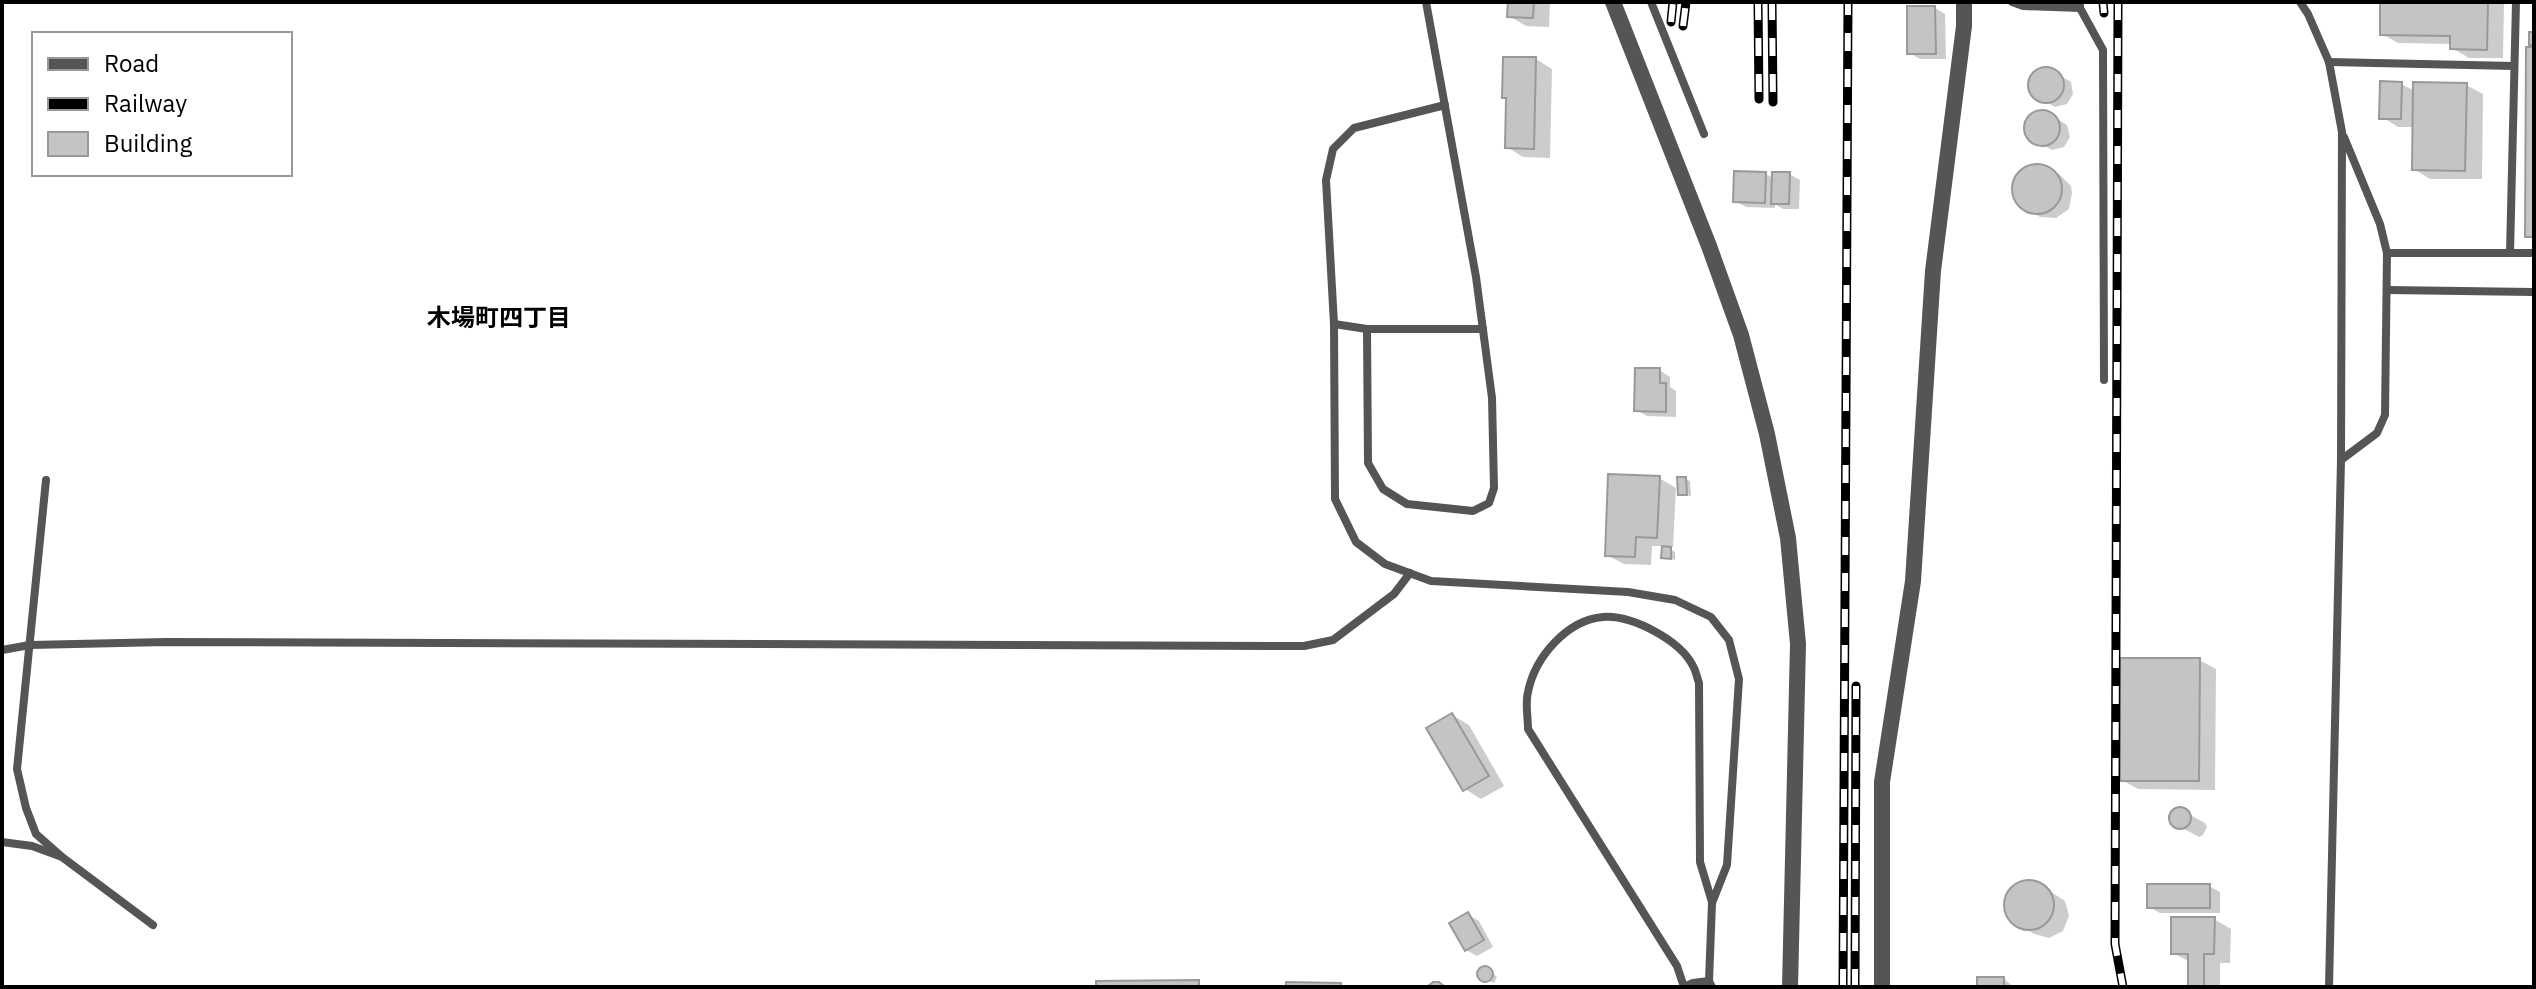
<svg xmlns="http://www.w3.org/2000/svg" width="2536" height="989" font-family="'IBM Plex Sans','Noto Sans JP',sans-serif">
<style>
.shadow{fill:#0003}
.building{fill:#c4c4c4;stroke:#999;stroke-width:2}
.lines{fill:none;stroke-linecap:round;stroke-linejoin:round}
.service{stroke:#555;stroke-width:8}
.minor{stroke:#555;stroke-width:16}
.tertiary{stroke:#555;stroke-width:16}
.rail-casing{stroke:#000;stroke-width:9}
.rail{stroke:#fff;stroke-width:6;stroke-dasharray:18;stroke-linecap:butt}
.labels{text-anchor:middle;stroke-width:6;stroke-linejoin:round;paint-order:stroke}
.neighbourhood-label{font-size:24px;font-weight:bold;fill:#000;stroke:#fff}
</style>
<rect width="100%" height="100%" fill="#fff"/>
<g class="shadow">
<polygon points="1510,2 1550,2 1549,27 1526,26 1509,16"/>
<polygon points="2382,2 2504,2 2503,58 2469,58 2452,48 2452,44 2398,43 2382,34"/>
<polygon points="1935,8 1945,14 1946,59 1920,59 1909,53"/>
<polygon points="1536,59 1552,69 1550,158 1523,157 1507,147"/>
<polygon points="2048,69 2071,82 2073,94 2067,104 2055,107 2033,94 2030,82 2036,72"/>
<polygon points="2401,84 2415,91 2466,85 2483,94 2482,179 2430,179 2414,169 2414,127 2398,127 2382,117"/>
<polygon points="2045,112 2067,125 2070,137 2064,147 2052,150 2029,137 2026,125 2033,115"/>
<polygon points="2032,167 2047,168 2059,174 2071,186 2072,193 2069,209 2056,218 2040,217 2028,210 2017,199 2015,183 2018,176"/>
<polygon points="1766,174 1774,179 1789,174 1800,180 1799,209 1783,209 1775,204 1775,208 1746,207 1735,201"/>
<polygon points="1659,370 1670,377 1670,387 1676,391 1676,417 1647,416 1636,410"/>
<polygon points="1659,478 1676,488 1673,547 1666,546 1675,552 1675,560 1663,557 1664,546 1652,546 1651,565 1624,564 1607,555"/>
<polygon points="1685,479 1690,481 1691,496 1680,494"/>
<polygon points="2199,660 2216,669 2215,790 2138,789 2122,780"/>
<polygon points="1452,715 1469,725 1504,786 1481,799 1465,789"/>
<polygon points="2179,809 2205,823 2207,827 2203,835 2199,837 2173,823 2172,814"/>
<polygon points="2026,882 2042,886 2065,901 2069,916 2063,931 2049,938 2034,934 2010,918 2006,903 2012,889"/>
<polygon points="2209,886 2220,892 2220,913 2160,913 2149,907"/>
<polygon points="1468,915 1479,921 1493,947 1477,956 1466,950"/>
<polygon points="2214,919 2231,929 2230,963 2220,963 2220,987 2190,987 2190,962 2173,953"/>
<polygon points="1487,968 1497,977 1494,983 1481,978 1480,971"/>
<polygon points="2004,979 2014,987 1979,987"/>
</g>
<g class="building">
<polygon points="1508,2 1534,2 1533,18 1507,17"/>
<polygon points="2380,2 2488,2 2487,50 2450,49 2450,36 2380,35"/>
<polygon points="1907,6 1935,6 1936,54 1907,54"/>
<rect x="2529" y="32" width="5" height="13"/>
<polygon points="2526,47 2534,47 2534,237 2525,237"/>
<polygon points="1503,57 1536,57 1534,149 1505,148 1506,98 1502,98"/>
<circle cx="2046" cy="85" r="18"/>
<polygon points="2380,81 2402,82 2401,119 2379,119"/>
<polygon points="2413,82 2467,83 2465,171 2412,170"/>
<circle cx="2042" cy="128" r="18"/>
<circle cx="2037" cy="189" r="25"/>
<polygon points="1734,171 1766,172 1765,203 1733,202"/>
<polygon points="1772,172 1790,172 1789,204 1771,204"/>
<polygon points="1635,368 1660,368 1660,383 1666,383 1666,412 1634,411"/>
<polygon points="1608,474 1660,476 1657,538 1636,537 1635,557 1605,556"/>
<polygon points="1677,477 1686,477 1687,495 1678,495"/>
<polygon points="1662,546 1671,547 1671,559 1661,558"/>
<polygon points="2120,658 2200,658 2199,781 2120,781"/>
<polygon points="1452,713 1489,776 1463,791 1426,728"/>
<circle cx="2180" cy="818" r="11"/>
<circle cx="2029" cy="905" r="25"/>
<rect x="2147" y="884" width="63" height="24"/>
<polygon points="1468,912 1484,940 1465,951 1449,923"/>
<polygon points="2171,917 2215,917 2214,954 2204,954 2204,987 2188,987 2188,954 2171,954"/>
<circle cx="1485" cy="974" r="8"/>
<rect x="1977" y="977" width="27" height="10"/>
<polygon points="1199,980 1199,987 1096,987 1096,981"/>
<polygon points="1286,982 1341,983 1341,987 1286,987"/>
<polygon points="1433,982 1439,982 1445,987 1427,987"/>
</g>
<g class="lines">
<g class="service">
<polyline points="1651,2 1704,134"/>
<polyline points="2012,2 2023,6 2080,8"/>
<polyline points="2080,2 2080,8 2103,50 2104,380"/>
<polyline points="2300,2 2308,14 2329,62 2342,132 2341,460 2329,987"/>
<polyline points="2329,62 2514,66"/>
<polyline points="1445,105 1354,128 1333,149 1326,180 1334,324 1335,499 1356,542 1385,564 1431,581 1628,592 1675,600 1711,617 1729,640 1739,679 1727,865 1712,903 1709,981 1712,987"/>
<polyline points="2387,253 2534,253"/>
<polyline points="2510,253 2516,2"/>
<polyline points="2387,290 2534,292"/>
<polyline points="1334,324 1367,329 1483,329"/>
<polyline points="1367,329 1368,463 1383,489 1407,504 1473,511 1489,503 1494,488 1492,398 1476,277 1426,2"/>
<polyline points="2341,460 2377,433 2385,415 2387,253 2380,224 2344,137"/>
<polyline points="46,480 17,769 26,808 36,834 62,857"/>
<polyline points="2,650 30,645 166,642 1304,646 1333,640 1394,594 1410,573"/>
<polyline points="2,842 32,846 62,857 153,925"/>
<path d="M1684,987L1677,966L1528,729C1528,717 1525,703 1528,692C1535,657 1567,620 1603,617C1632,615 1680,640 1693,666C1696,671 1697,678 1699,683L1700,862L1712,902"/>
<polyline points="1684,987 1693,983 1709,981"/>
</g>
<polyline class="minor" points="1882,987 1882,782 1913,581 1933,271 1964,26 1964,2"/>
<polyline class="tertiary" points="1613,2 1709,246 1741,335 1767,434 1788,538 1798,644 1790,987"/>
<g class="rail-casing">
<g id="rail">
<polyline points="1758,2 1759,99"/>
<polyline points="1772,2 1773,102"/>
<polyline points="2103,2 2104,13"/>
<polyline points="2118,2 2115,944 2123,987"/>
<polyline points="1671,22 1673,2"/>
<polyline points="1683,26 1686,2"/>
<polyline points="1843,987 1848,2"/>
<polyline points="1855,987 1856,686"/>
</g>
</g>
<use href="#rail" class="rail"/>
</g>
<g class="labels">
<g class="neighbourhood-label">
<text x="499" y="326">木場町四丁目</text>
</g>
</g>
<rect width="2536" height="989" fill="none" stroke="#000000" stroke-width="8"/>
<rect x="32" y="32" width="260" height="144" fill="#ffffff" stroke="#999999" stroke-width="2"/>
<rect x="48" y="58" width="40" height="12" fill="#555555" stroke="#999999" stroke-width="2"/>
<text x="104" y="72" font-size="24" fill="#000000">Road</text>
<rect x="48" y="98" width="40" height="12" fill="#000000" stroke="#999999" stroke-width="2"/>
<text x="104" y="112" font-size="24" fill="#000000">Railway</text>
<rect x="48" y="132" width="40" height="24" fill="#c4c4c4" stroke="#999999" stroke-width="2"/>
<text x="104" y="152" font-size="24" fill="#000000">Building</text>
</svg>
